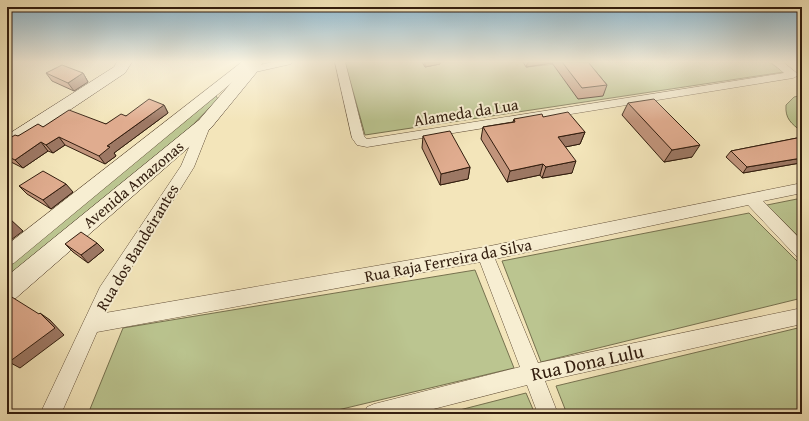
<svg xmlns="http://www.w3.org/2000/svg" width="809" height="421" font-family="'Gentium Book Plus',serif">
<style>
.green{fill:#bbc590;stroke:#76714f}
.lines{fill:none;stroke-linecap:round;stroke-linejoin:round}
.minor-casing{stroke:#624f39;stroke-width:1}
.tertiary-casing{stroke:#624f39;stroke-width:1}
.secondary-casing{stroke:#321d0e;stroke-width:1}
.minor{fill:#f7eed2;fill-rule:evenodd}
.tertiary{fill:#f7eed2;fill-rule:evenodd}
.secondary{fill:#f7eed2;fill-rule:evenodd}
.wall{fill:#c1947b;stroke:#321d0e}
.shaded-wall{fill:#9d7864;stroke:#321d0e}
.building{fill:#e0ac8f;stroke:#321d0e}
.labels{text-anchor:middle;stroke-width:4;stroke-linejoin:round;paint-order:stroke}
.street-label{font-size:16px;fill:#321d0e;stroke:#f7eed2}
.near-street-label{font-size:19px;fill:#321d0e;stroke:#f7eed2}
</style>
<rect width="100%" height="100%" fill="#f3e5ba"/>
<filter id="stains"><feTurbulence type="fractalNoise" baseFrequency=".005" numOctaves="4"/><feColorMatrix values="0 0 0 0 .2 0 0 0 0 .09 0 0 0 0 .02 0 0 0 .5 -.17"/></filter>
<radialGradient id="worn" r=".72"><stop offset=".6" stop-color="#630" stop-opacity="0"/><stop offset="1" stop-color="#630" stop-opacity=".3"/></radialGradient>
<g class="green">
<polygon points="345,62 523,62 527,67 576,62 769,62 784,72 365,135"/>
<path d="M802,95V132C791,123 785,119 786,105L794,97Z"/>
<polygon points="216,96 218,99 185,133 7,281 7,265"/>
<polygon points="802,198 802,240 767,205"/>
<polygon points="749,213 802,266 802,298 541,362 502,261"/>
<polygon points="475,270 514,368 321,414 88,414 123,328"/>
<polygon points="802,327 802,414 567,414 556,386"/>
<polygon points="526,393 535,414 444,414"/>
</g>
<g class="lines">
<g class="minor-casing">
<g id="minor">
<polygon points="273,62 292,62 291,64 251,73 237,71 236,69 241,66 251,67"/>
<polygon points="335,62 345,62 364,136 367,139 784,73 771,62 783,62 799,75 793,78 367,147 357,145 352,138"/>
<polygon points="205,120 209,121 211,124 194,167 113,297 105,313 485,247 802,183 802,193 763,201 802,241 802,258 796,256 748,205 495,259 538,363 802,308 802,324 545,381 558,414 538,414 527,385 414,414 364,414 367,407 374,404 520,367 480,262 97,332 61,414 40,414 100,287 181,166 199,124 201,121"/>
</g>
</g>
<g class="tertiary-casing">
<polygon id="tertiary" points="242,62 257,62 14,263 7,266 7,245"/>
</g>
<g class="secondary-casing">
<g id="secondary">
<polygon points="117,62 132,62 125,73 13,148 7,150 7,135 114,67"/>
<polygon points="248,62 263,62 256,73 211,128 16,298 7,301 7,276 199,120 244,68"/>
</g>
</g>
<use href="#minor" class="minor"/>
<use href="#tertiary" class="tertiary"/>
<use href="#secondary" class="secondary"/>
</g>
<g class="wall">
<polygon points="422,62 440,62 440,64 425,67"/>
<polygon points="523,62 588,62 607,85 603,96 578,99 552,63 526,67"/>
<polygon points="46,73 83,73 88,82 74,91 52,81"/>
<polygon points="628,103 692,157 664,162 622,115"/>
<polygon points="164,105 168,113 114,153 116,156 105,164 65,145 53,153 48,151 23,168 7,160 7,140 18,136 43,127 106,124 126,116"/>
<polygon points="543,117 585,132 580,144 565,147 572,173 542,178 540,175 507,182 481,139 483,127 513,122 514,119"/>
<polygon points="423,136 470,167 468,179 440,185 422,148"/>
<polygon points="802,137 802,165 800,163 743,173 726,157 731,151"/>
<polygon points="19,186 73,192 51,209 27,194"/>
<polygon points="65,244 104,250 88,263 73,252"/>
</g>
<g class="shaded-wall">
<polygon points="425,62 440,62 440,64 425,67"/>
<polygon points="528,62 553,62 552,63 526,67"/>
<polygon points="83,73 88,82 74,91 68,83"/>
<polygon points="164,105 168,113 114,153 116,156 105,164 99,156 107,146"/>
<polygon points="585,132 580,144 555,149 558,137"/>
<polygon points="59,137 65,145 53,153 46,145"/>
<polygon points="41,142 48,151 23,168 15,160"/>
<polygon points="700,145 692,157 664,162 672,150"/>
<polygon points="802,158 802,161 800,163 743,173 747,167"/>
<polygon points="576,161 572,173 542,178 546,167"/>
<polygon points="543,164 540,175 507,182 510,171"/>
<polygon points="470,167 468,179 440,185 441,174"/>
<polygon points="66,184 73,192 51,209 43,200"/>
<polygon points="10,219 23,231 7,243 7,222"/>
<polygon points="97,243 104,250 88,263 81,255"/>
<polygon points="40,313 50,320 64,335 20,368 9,362"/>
</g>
<g class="building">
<polygon points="562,62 588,62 607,85 582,88"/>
<polygon points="62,65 83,73 68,83 46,73"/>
<polygon points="149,99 164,105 107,146 110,147 99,156 59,137 46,145 41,142 15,160 7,156 7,140 15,135 18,136 38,124 43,127 69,110 106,124 121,114 126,116"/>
<polygon points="654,99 700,145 672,150 628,103"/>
<polygon points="568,112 585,132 558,137 576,161 546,167 543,164 510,171 483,127 515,122 514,119 542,114 543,117"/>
<polygon points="450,131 470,167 441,174 423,136"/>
<polygon points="802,137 802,158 747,167 731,151"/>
<polygon points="43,171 66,184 43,200 19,186"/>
<polygon points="7,218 10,219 7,222"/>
<polygon points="81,232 97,243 81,255 65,244"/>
<polygon points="7,294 39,314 40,313 55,328 9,362 7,360"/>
</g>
<linearGradient id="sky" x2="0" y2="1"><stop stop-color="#89b8d3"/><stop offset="0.51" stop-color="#faf3e0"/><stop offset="1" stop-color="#faf3e0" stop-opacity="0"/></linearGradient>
<rect width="809" height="121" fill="url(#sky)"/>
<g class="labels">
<g class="street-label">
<text transform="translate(466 112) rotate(-9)" y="6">Alameda da Lua</text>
<text transform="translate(133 184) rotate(-40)" y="6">Avenida Amazonas</text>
<text transform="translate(137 247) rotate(-59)" y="6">Rua dos Bandeirantes</text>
<text transform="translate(448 260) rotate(-11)" y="6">Rua Raja Ferreira da Silva</text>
</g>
<g class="near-street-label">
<text transform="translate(587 362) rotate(-12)" y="7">Rua Dona Lulu</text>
</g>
</g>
<rect width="809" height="421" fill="none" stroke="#f3e5ba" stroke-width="24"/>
<rect x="8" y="8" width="793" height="405" fill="none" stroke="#321d0e" stroke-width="2"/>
<rect x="12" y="12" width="785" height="397" fill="none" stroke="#321d0e"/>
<rect width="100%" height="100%" filter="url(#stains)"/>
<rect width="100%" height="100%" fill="url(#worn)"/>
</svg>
